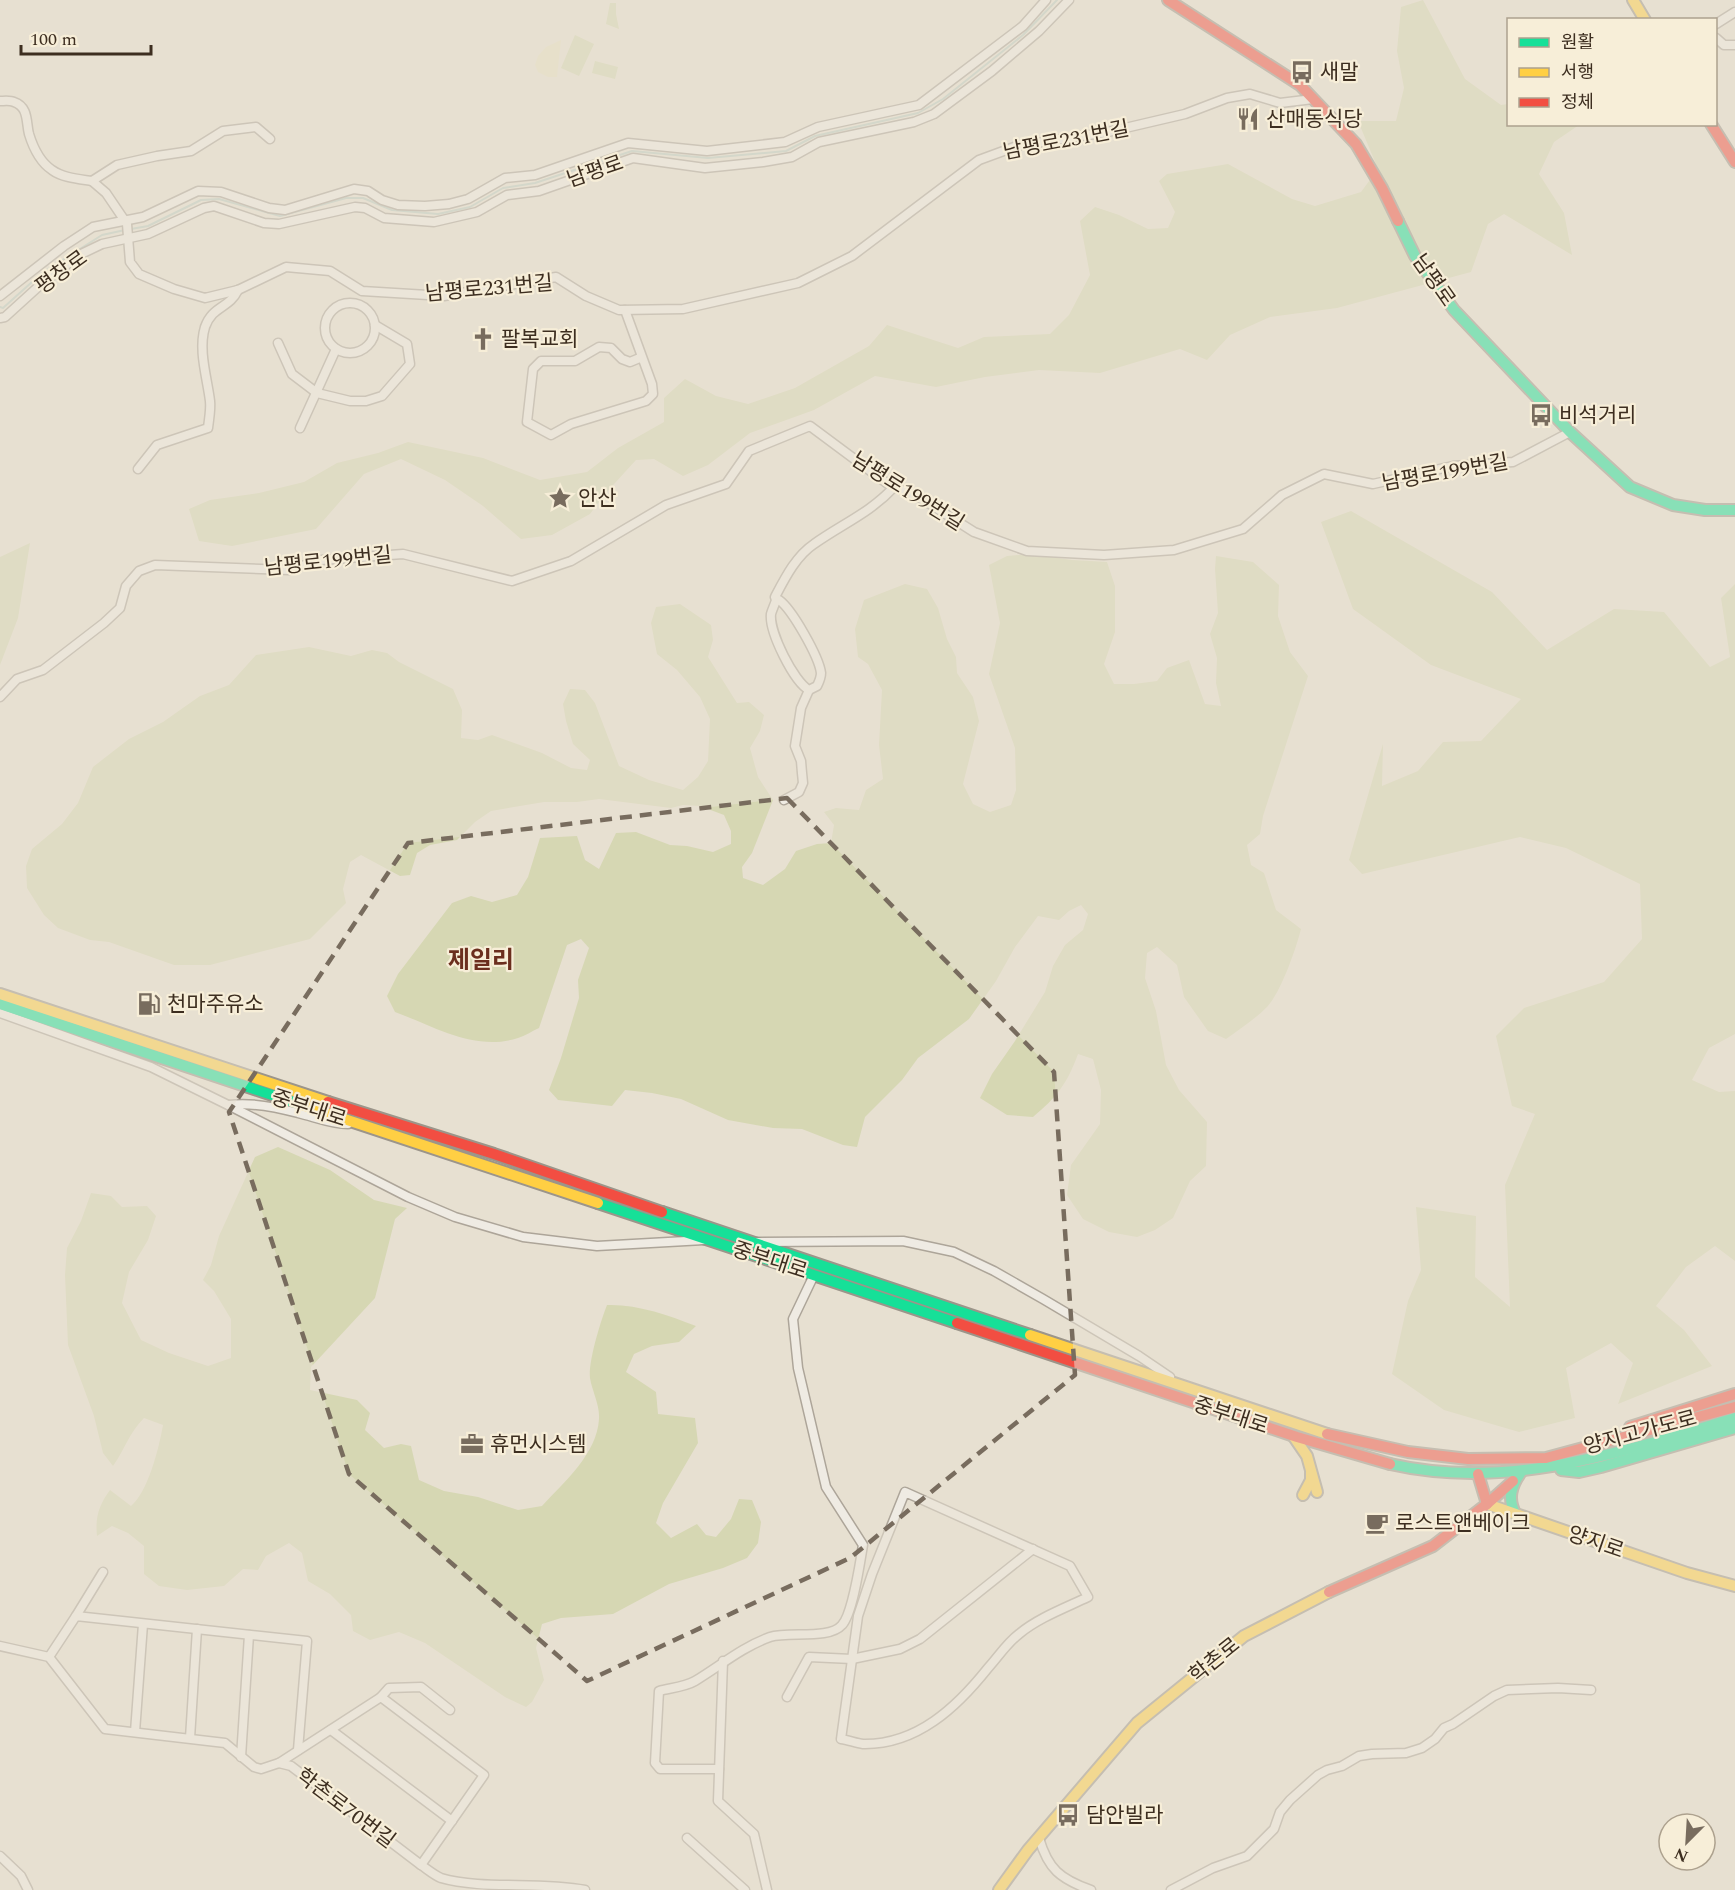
<svg xmlns="http://www.w3.org/2000/svg" width="1735" height="1890" font-family="Spectral,'Noto Sans KR',serif">
<style>
.farmland{fill:#e6dfc2}
.green{fill:#d6d7b3}
.lines{fill:none;stroke-linecap:round;stroke-linejoin:round}
.stream{stroke:#bcccc2;stroke-width:2}
.street-casing{stroke:#ada599;stroke-width:11}
.fast-casing{stroke:#9c958a;stroke-width:14}
.slow-casing{stroke:#9c958a;stroke-width:14}
.jam-casing{stroke:#9c958a;stroke-width:14}
.street{stroke:#efebe3;stroke-width:8}
.fast{stroke:#16e098;stroke-width:10}
.slow{stroke:#ffcf43;stroke-width:10}
.jam{stroke:#f24e42;stroke-width:10}
.marked{fill:none;stroke:#786c5e;stroke-width:4.5;stroke-dasharray:12 8;stroke-linejoin:round}
.labels{text-anchor:middle;stroke-width:4.5;stroke-linejoin:round;paint-order:stroke}
.poi-label{font-size:21px;fill:#3d2e20;stroke:#f7eed8;text-anchor:start}
.street-label{font-size:21px;fill:#3d2e20;stroke:#f7eed8}
.quarter-label{font-size:24px;font-weight:bold;fill:#6b2e1e;stroke:#f7eed8}
</style>
<rect width="100%" height="100%" fill="#e7e0d1"/>
<polygon class="farmland" points="561,40 557,77 548,77 538,72 535,65 538,56 546,47"/>
<g class="green">
<polygon points="1423,0 1465,79 1501,105 1508,104 1508,124 1579,125 1554,142 1539,174 1564,213 1572,255 1504,214 1488,224 1471,272 1337,308 1270,317 1230,335 1207,360 1180,349 1100,373 1039,370 985,377 936,387 875,376 814,410 750,433 708,465 683,476 654,459 636,460 604,495 590,514 552,535 521,539 483,506 445,480 401,459 364,474 316,529 232,546 199,541 189,509 210,500 259,493 304,482 337,463 378,453 408,442 483,458 540,480 587,472 618,448 664,422 664,398 685,379 716,396 748,404 795,388 869,346 887,325 958,348 984,337 1050,334 1069,315 1090,275 1080,221 1095,207 1119,215 1148,229 1168,228 1175,212 1159,181 1167,174 1228,164 1292,199 1315,206 1361,192 1378,169 1358,121 1396,121 1404,88 1397,51 1401,7"/>
<polygon points="610,3 616,3 616,14 619,29 606,24"/>
<polygon points="575,35 594,44 579,76 561,68"/>
<polygon points="595,61 618,67 615,79 592,73"/>
<polygon points="1351,511 1492,592 1547,650 1614,609 1664,612 1710,667 1730,657 1721,598 1735,584 1735,1034 1709,1048 1692,1080 1719,1092 1735,1091 1735,1261 1715,1246 1686,1267 1656,1306 1684,1330 1712,1366 1618,1404 1633,1363 1611,1343 1566,1368 1575,1418 1519,1432 1444,1410 1392,1374 1408,1301 1421,1270 1416,1207 1476,1216 1475,1277 1510,1307 1505,1185 1535,1114 1512,1106 1496,1036 1524,1008 1604,982 1642,939 1640,884 1566,848 1520,837 1362,874 1349,860 1383,744 1382,786 1418,771 1443,742 1481,741 1521,699 1431,665 1353,609 1321,522"/>
<polygon points="30,543 18,618 0,665 0,557"/>
<path d="M1030,554L1072,560L1107,562L1115,586V632L1104,664L1114,684H1134L1157,681L1167,668L1189,660L1205,704L1221,706L1216,683L1217,658L1210,634L1218,613L1215,569L1216,556L1253,562L1279,585L1278,616L1290,652L1308,676L1263,816L1260,834L1247,845L1251,865L1264,873L1276,910L1301,929C1296,949 1281,992 1267,1007C1255,1019 1240,1029 1226,1039L1208,1031L1184,997L1177,965L1157,947L1147,953L1145,978L1156,1011L1166,1065L1179,1090L1207,1122L1206,1166L1190,1181L1173,1218L1155,1230L1137,1237L1109,1232L1083,1219L1067,1195L1071,1165L1100,1124L1101,1090L1093,1059L1078,1054C1067,1084 1057,1097 1033,1117L1007,1115L980,1098L992,1074L1015,1041L1045,992L1053,966L1065,945L1083,930L1088,914L1081,905L1069,911L1059,920L1038,916L1015,947L996,981L969,1019L918,1058L902,1080L865,1117L857,1147L843,1145L802,1129L773,1128L728,1120L681,1099L652,1093L625,1090L612,1106L558,1100L549,1090L561,1058L579,998L578,980L589,948L581,939L567,945L539,1028C532,1031 525,1036 518,1038C474,1052 434,1026 395,1012L387,996L398,974L452,903L471,896L492,902L517,895L528,877L540,838L577,836L585,860L599,869L616,833L636,832L670,845L687,846L713,852L731,844V831L724,815L700,806L683,805L671,808L599,799L577,802H544L491,811L475,822L457,840L430,845L417,853L410,875L400,876L361,855L350,862L343,889L346,903L310,939L210,965H174L109,942L90,940L58,928L44,915L27,888L26,866L32,849L62,824L78,803L93,767L129,739L163,722L200,696L229,685L256,655L309,647L351,656L372,650L387,653L399,662L453,689L462,710L461,738L478,740L492,735L542,753L571,768L587,770L590,760L573,744L566,721L563,704L570,689L585,690L595,703L619,766L649,780L683,790L698,777L708,761L710,719L700,697L677,670L657,654L651,623L656,607L680,604L711,625L713,640L708,657L737,703L749,702L764,715L760,731L750,748L758,777L773,800L752,853L742,867L743,878L763,885L785,869L796,851L817,844L831,843L834,825L824,812L836,808L859,810L866,790L883,779L879,745L882,690L868,664L858,657L855,629L864,600L905,584L927,589L938,608L947,639L956,657L957,673L973,697L979,721L963,784L973,804L990,812L1011,805L1016,790L1015,748L989,674L1000,623L989,565L1007,556Z"/>
<path d="M278,1147L330,1170L374,1200L407,1208L395,1219L375,1298L311,1367L310,1390L357,1400L370,1413L365,1430L384,1448L401,1444L411,1446L419,1480L444,1491L478,1497L518,1510L542,1506C564,1482 597,1454 599,1419C600,1405 592,1391 590,1378C588,1362 601,1320 607,1305C637,1304 668,1315 696,1326L679,1342L652,1346L634,1354L626,1372L656,1392L658,1414L695,1418L698,1443L663,1503L656,1523L671,1538L697,1524L706,1535L716,1537L731,1519L739,1499L752,1500L761,1522L758,1543L747,1558L723,1568L669,1584L613,1614L561,1618L542,1624L536,1648L544,1680L532,1702L526,1707L505,1697L425,1643L399,1632L370,1640L353,1631L351,1615L330,1594L308,1581L302,1553L289,1543L266,1556L258,1570L243,1569L224,1586L187,1590L159,1586L144,1574V1546L128,1533L112,1526L97,1536C95,1517 99,1505 110,1490L131,1506C148,1492 159,1448 163,1425L144,1418C129,1433 125,1449 113,1466L103,1453L94,1416L68,1345L65,1275L67,1248L81,1221L91,1193L111,1196L122,1207L147,1206L156,1216L148,1240L129,1272L122,1303L141,1340L169,1353L208,1366L231,1358V1319L214,1291L203,1280L211,1265L219,1236L255,1157Z"/>
</g>
<g class="lines">
<g class="stream">
<polyline points="131,229 148,226 201,200 219,199 280,216 346,198 363,198 392,210 438,214 470,207 503,188 535,183 632,151 708,158 786,151 815,136 918,113 943,99 1023,35 1057,0"/>
<polyline points="0,307 3,308 42,273 102,235 125,230"/>
</g>
<g class="street-casing">
<g id="street">
<polyline points="1716,24 1735,12"/>
<polyline points="1716,38 1724,45 1735,45"/>
<path d="M0,101C4,101 10,100 14,102C29,107 26,123 29,134C33,147 40,162 52,170C63,178 79,179 92,181"/>
<polyline points="270,139 256,127 223,131 191,151 157,156 117,165 92,181 106,193 127,224 130,262 139,274 174,289 205,298 238,290 286,267 330,271 362,291 444,296 556,277 586,296 619,310 683,309 798,283 852,256 979,160 1017,146 1108,132 1185,114 1227,98 1250,94 1280,103 1313,99"/>
<polyline points="0,296 64,246 93,227 143,217 198,191 221,192 269,208 285,210 354,189 368,191 382,200 398,205 425,206 449,204 468,199 505,178 535,175 628,143 707,151 785,142 818,127 919,105 1023,26 1046,0"/>
<circle cx="350" cy="328" r="25"/>
<polyline points="625,310 652,384 653,394 646,401 571,424 551,435 527,422 533,369 541,361 575,361 599,347 611,348 622,359 630,362 642,357"/>
<polyline points="0,318 5,317 38,287 79,255 102,244 148,234 204,208 214,206 264,223 279,224 355,207 365,208 384,218 434,222 477,212 507,195 539,191 633,158 705,168 763,162 792,157 819,142 914,122 934,114 992,71 1039,31 1069,0"/>
<polyline points="278,343 292,374 317,393 350,401 366,401 382,396 410,364 407,344 375,325"/>
<polyline points="300,428 336,349"/>
<path d="M138,469L157,445L208,428C209,419 211,409 210,401C207,377 198,350 205,327C213,305 229,309 238,290"/>
<path d="M776,600H779C792,609 819,657 821,673C821,678 819,682 817,686L809,690C794,682 769,632 771,614C772,610 775,604 776,600L775,597C785,578 796,556 814,544C842,524 870,513 894,487"/>
<polyline points="0,697 17,679 43,670 104,623 120,608 126,586 139,571 155,565 289,570 321,560 403,554 512,581 571,561 666,505 726,484 749,451 810,426 888,484 922,499 974,532 1027,551 1104,555 1174,550 1243,529 1282,495 1324,474 1373,484 1453,466 1513,462 1570,432"/>
<polyline points="784,800 799,792 803,783 802,773 801,761 795,746 801,708 809,690"/>
<polyline points="0,1013 151,1067 228,1105 408,1197 455,1217 523,1237 597,1246 704,1240"/>
<path d="M229,1105C252,1102 276,1107 298,1113C315,1117 331,1124 348,1124"/>
<polyline points="756,1242 903,1241 954,1252 994,1271 1043,1299 1139,1356 1170,1377"/>
<path d="M905,1492L1070,1566L1088,1597C1065,1608 1038,1618 1019,1634C1007,1643 998,1657 988,1668C957,1707 917,1745 863,1744C856,1743 848,1740 841,1739L858,1616L872,1574Z"/>
<polyline points="76,1616 103,1572"/>
<path d="M0,1646L49,1657L105,1729L225,1743L254,1767L261,1769L279,1763L291,1766L421,1865C427,1869 434,1875 441,1878C482,1890 540,1881 585,1890"/>
<polyline points="49,1657 76,1616 307,1641 298,1750"/>
<polyline points="723,1661 718,1801 754,1834 767,1890"/>
<polyline points="381,1697 389,1688 421,1687 450,1710"/>
<polyline points="787,1697 809,1657 852,1659 900,1649 920,1639 1033,1549"/>
<polyline points="331,1730 452,1821"/>
<polyline points="135,1732 143,1624"/>
<polyline points="190,1738 197,1629"/>
<polyline points="241,1757 249,1635"/>
<polyline points="279,1763 381,1697 484,1775 421,1865"/>
<path d="M719,1769H660L655,1763L659,1691C670,1688 685,1687 695,1681C720,1666 742,1647 770,1637C789,1631 829,1640 842,1625C853,1613 860,1562 863,1545L826,1487L798,1368L793,1319L814,1275"/>
<polyline points="687,1838 745,1890"/>
<path d="M1039,1838C1048,1869 1060,1879 1091,1890"/>
<polyline points="0,1856 21,1876 28,1890"/>
<polyline points="1171,1890 1213,1868 1247,1856 1274,1829 1280,1812 1290,1800 1318,1775 1327,1770 1342,1766 1359,1756 1372,1754 1406,1753 1422,1748 1435,1739 1444,1728 1453,1724 1494,1696 1507,1690 1558,1688 1591,1690"/>
</g>
</g>
<g class="fast-casing">
<g id="fast">
<polyline points="1398,221 1415,256 1454,310 1570,432 1630,487 1673,505 1705,510 1735,510"/>
<polyline points="0,1004 299,1104"/>
<polyline points="598,1203 957,1323"/>
<polyline points="662,1212 1030,1335"/>
<path d="M1390,1464C1508,1491 1622,1452 1735,1418"/>
<polyline points="1561,1470 1579,1472 1601,1467 1735,1428"/>
<path d="M1516,1515C1507,1499 1511,1486 1521,1472"/>
</g>
</g>
<g class="slow-casing">
<g id="slow">
<polyline points="1633,0 1645,20"/>
<polyline points="0,994 328,1102"/>
<polyline points="299,1104 598,1203"/>
<polyline points="1030,1335 1327,1434"/>
<polyline points="1294,1437 1307,1456 1317,1492"/>
<polyline points="1303,1495 1311,1480 1311,1473"/>
<polyline points="1487,1504 1687,1573 1735,1586"/>
<polyline points="999,1890 1028,1850 1137,1723 1244,1636 1329,1592"/>
</g>
</g>
<g class="jam-casing">
<g id="jam">
<polyline points="1168,0 1300,85 1356,144 1382,188 1398,221"/>
<polyline points="1711,124 1735,162"/>
<polyline points="328,1102 494,1154 662,1212"/>
<polyline points="957,1323 1297,1437 1390,1464"/>
<polyline points="1630,1427 1735,1394"/>
<polyline points="1327,1434 1408,1452 1468,1459 1546,1458 1735,1407"/>
<polyline points="1478,1474 1487,1504"/>
<polyline points="1487,1504 1513,1481"/>
<polyline points="1329,1592 1433,1546 1487,1504"/>
</g>
</g>
<use href="#street" class="street"/>
<use href="#fast" class="fast"/>
<use href="#slow" class="slow"/>
<use href="#jam" class="jam"/>
</g>
<path d="M0 0H1735V1890H0ZM787,798L1054,1072L1075,1375L850,1558L587,1681L349,1474L229,1112L408,843Z" fill="#e7e0d1" fill-opacity=".55" fill-rule="evenodd"/>
<path class="marked" d="M787,798L1054,1072L1075,1375L850,1558L587,1681L349,1474L229,1112L408,843Z"/>
<defs>
<g id="bus-bare" transform="scale(1.8)"><path d="M-5-6H5V4H4V6H2V4H-2V6H-4V4H-5ZM-3.5-4V0h7V-4ZM-3.5 1.2v1.5H-2V1.2ZM2 1.2v1.5H3.5V1.2Z" fill="#786c5e" stroke="#f7eed8" stroke-width="2.5" paint-order="stroke"/></g>
<g id="restaurant-bare" transform="scale(1.8)"><path d="M-5-6h1v4h1v-4h1v4h1v-4h1v5L-1.5 .5V6h-2V.5L-5-1ZM5-6V6H3V1.5H1.5Q1.5-4 5-6Z" fill="#786c5e" stroke="#f7eed8" stroke-width="2.5" paint-order="stroke"/></g>
<g id="church-bare" transform="scale(1.8)"><path d="M-1.2-6h2.4v3.5h3.3v2.4h-3.3V6h-2.4V-.1h-3.3v-2.4h3.3Z" fill="#786c5e" stroke="#f7eed8" stroke-width="2.5" paint-order="stroke"/></g>
<g id="sight-bare" transform="scale(1.8)"><path d="M0-6L1.8-2.2L6-1.7L2.9 1.2L3.7 5.4L0 3.3L-3.7 5.4L-2.9 1.2L-6-1.7L-1.8-2.2Z" fill="#786c5e" stroke="#f7eed8" stroke-width="2.5" paint-order="stroke"/></g>
<g id="fuel-bare" transform="scale(1.8)"><path d="M-5.5-6h7V0h2V4h1.3V-2.5L3-4.5l.8-.8L6-3V5H2.5V1h-1V6h-7ZM-4.2-4.7v3.2H.2V-4.7Z" fill="#786c5e" stroke="#f7eed8" stroke-width="2.5" paint-order="stroke"/></g>
<g id="office-bare" transform="scale(1.8)"><path d="M-6-3h4V-5.5h4V-3h4V5H-6ZM-1-4.5V-3h2v-1.5ZM-6 0V1H6V0Z" fill="#786c5e" stroke="#f7eed8" stroke-width="2.5" paint-order="stroke"/></g>
<g id="cafe-bare" transform="scale(1.8)"><path d="M-5.5-4.5H6V0H3Q3 3.5 0 3.5H-2.5Q-5.5 3.5-5.5 0ZM3-3.2v2h1.7v-2ZM-6 4.5H4V6H-6Z" fill="#786c5e" stroke="#f7eed8" stroke-width="2.5" paint-order="stroke"/></g>
</defs>
<g fill-rule="evenodd">
<use href="#bus-bare" x="1302" y="72"/>
<use href="#restaurant-bare" x="1248" y="119"/>
<use href="#church-bare" x="483" y="339"/>
<use href="#bus-bare" x="1541" y="415"/>
<use href="#sight-bare" x="560" y="498"/>
<use href="#fuel-bare" x="149" y="1004"/>
<use href="#office-bare" x="472" y="1444"/>
<use href="#cafe-bare" x="1377" y="1523"/>
<use href="#bus-bare" x="1068" y="1815"/>
</g>
<g class="labels">
<g class="poi-label">
<text x="1320" y="79">새말</text>
<text x="1266" y="126">산매동식당</text>
<text x="501" y="346">팔복교회</text>
<text x="1559" y="422">비석거리</text>
<text x="578" y="505">안산</text>
<text x="167" y="1011">천마주유소</text>
<text x="490" y="1451">휴먼시스템</text>
<text x="1395" y="1530">로스트앤베이크</text>
<text x="1086" y="1822">담안빌라</text>
</g>
<g class="street-label">
<text transform="translate(1066 140) rotate(-11)" y="7">남평로231번길</text>
<text transform="translate(595 171) rotate(-19)" y="7">남평로</text>
<text transform="translate(61 272) rotate(-36)" y="7">평창로</text>
<text transform="translate(1434 280) rotate(55)" y="7">남평로</text>
<text transform="translate(489 288) rotate(-5)" y="7">남평로231번길</text>
<text transform="translate(1445 472) rotate(-10)" y="7">남평로199번길</text>
<text transform="translate(908 491) rotate(32)" y="7">남평로199번길</text>
<text transform="translate(328 561) rotate(-6)" y="7">남평로199번길</text>
<text transform="translate(309 1108) rotate(18)" y="7">중부대로</text>
<text transform="translate(770 1260) rotate(18)" y="7">중부대로</text>
<text transform="translate(1231 1415) rotate(18)" y="7">중부대로</text>
<text transform="translate(1640 1432) rotate(-15)" y="7">양지고가도로</text>
<text transform="translate(1596 1542) rotate(19)" y="7">양지로</text>
<text transform="translate(1214 1660) rotate(-39)" y="7">학촌로</text>
<text transform="translate(346 1808) rotate(37)" y="7">학촌로70번길</text>
</g>
<g class="quarter-label">
<text x="481" y="968">제일리</text>
</g>
</g>
<rect x="1507" y="18" width="210" height="108" fill="#f7eed8" stroke="#ada18e" stroke-width="1.5"/>
<rect x="1519" y="38" width="30" height="9" fill="#16e098" stroke="#ada18e" stroke-width="1.5"/>
<text x="1561" y="48" font-size="18" fill="#3d2e20">원활</text>
<rect x="1519" y="68" width="30" height="9" fill="#ffcf43" stroke="#ada18e" stroke-width="1.5"/>
<text x="1561" y="78" font-size="18" fill="#3d2e20">서행</text>
<rect x="1519" y="98" width="30" height="9" fill="#f24e42" stroke="#ada18e" stroke-width="1.5"/>
<text x="1561" y="108" font-size="18" fill="#3d2e20">정체</text>
<g transform="translate(1687 1842) rotate(204)"><circle r="28" fill="#f7eed8" stroke="#ada18e" stroke-width="1.5"/>
<path d="M0-4.5L10 22L0 15L-10 22Z" fill="#786c5e"/>
<text y="-9" font-size="16" font-weight="bold" text-anchor="middle" fill="#3d2e20">N</text>
</g>
<path d="M21 45v9h130v-9" fill="none" stroke="#3d2e20" stroke-width="3"/>
<text x="30" y="45" font-size="18" fill="#3d2e20" stroke="#f7eed8" stroke-width="4.5" paint-order="stroke">100 m</text>
</svg>
